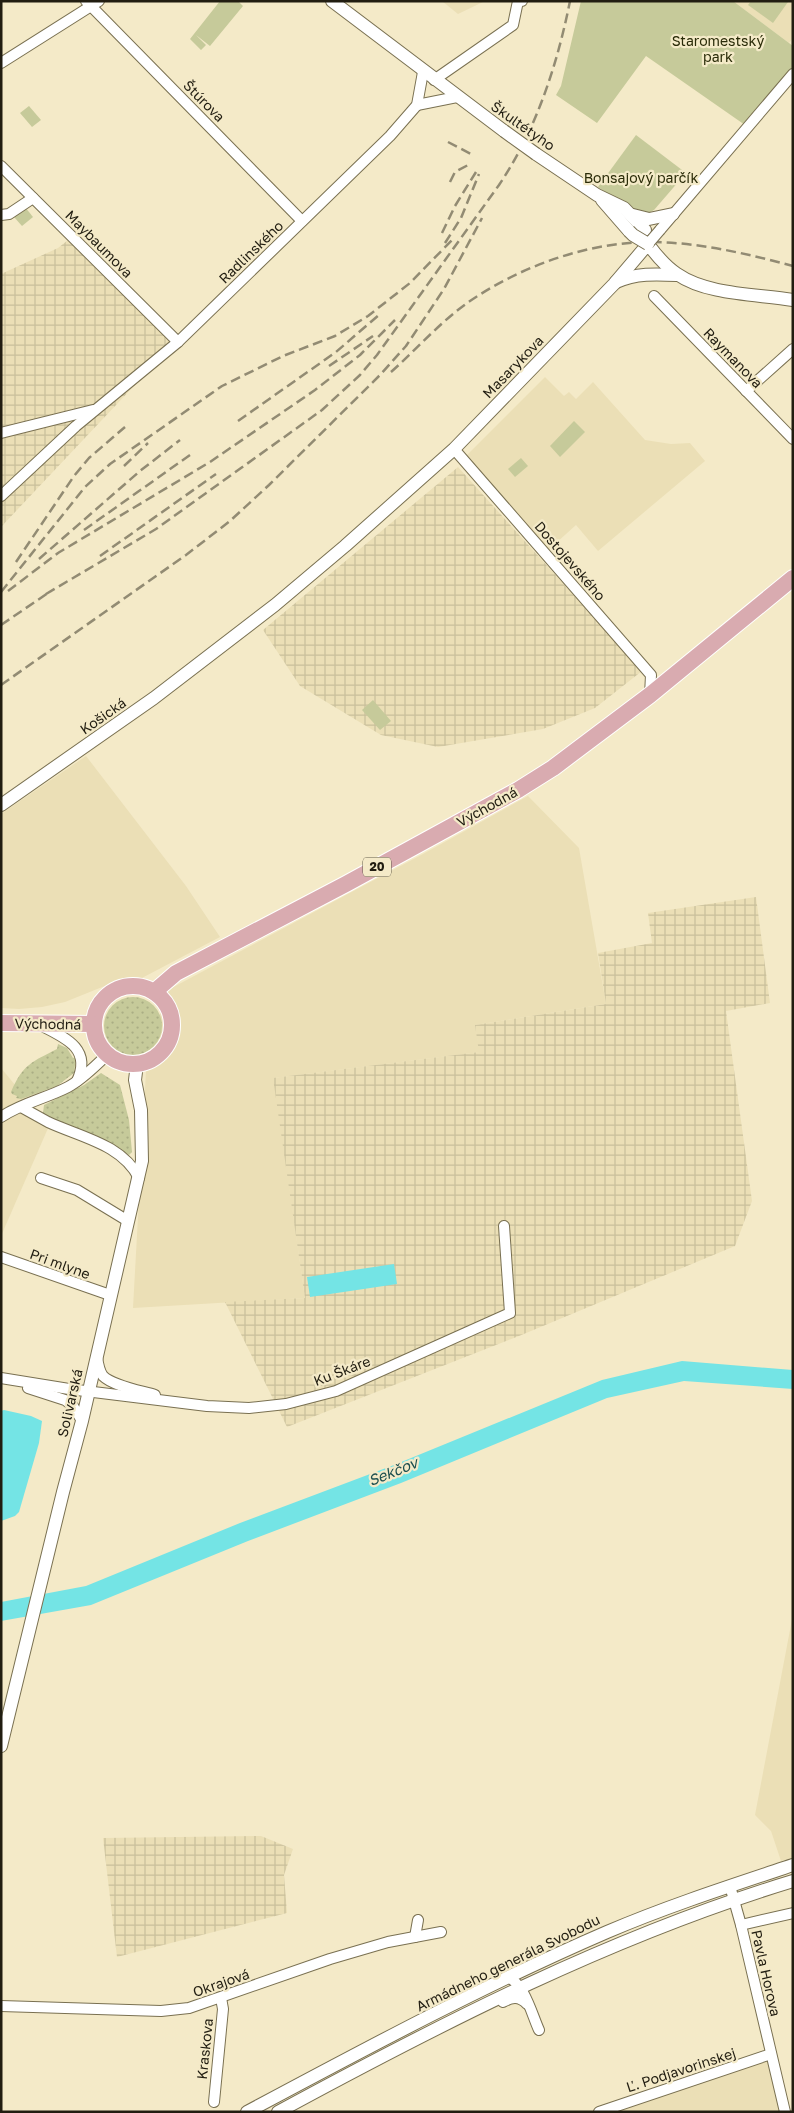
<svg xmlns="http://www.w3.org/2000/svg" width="794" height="2113" font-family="'Golos Text',sans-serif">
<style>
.built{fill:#ebdfb6}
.industrial{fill:url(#industrial-grid)}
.grass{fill:url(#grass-dots)}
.park{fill:#c6ca9a}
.water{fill:#74e4e5}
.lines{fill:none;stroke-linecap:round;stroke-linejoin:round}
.minor-casing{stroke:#797051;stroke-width:12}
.tertiary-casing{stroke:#797051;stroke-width:14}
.primary-casing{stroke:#fff;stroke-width:18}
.minor{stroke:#fff;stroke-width:10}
.tertiary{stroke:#fff;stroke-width:12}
.primary{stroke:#d9abb0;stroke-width:16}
.rail{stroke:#928b73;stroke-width:2.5;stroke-dasharray:10 5;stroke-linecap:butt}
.minor-bridge-casing{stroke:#797051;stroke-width:12;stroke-linecap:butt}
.tertiary-bridge-casing{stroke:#797051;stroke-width:14;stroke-linecap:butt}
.minor-bridge{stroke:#fff;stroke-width:10}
.tertiary-bridge{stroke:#fff;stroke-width:12}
.labels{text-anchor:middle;stroke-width:4.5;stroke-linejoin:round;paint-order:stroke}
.shield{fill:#f4eac8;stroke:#605a48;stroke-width:1}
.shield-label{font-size:12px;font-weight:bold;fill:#211d11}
.park-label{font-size:14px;fill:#2a2b08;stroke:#f4eac8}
.street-label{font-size:14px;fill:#211d11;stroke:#f4eac8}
.water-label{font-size:15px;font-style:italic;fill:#1d4f4f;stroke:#f4eac8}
</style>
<defs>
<pattern id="industrial-grid" width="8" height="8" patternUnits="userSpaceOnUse" patternTransform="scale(1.25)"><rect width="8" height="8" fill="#ebdfb6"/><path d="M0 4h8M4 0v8" fill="none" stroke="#c9bf9b"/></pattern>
<pattern id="grass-dots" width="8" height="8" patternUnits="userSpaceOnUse" patternTransform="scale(1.25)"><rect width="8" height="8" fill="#c6ca9a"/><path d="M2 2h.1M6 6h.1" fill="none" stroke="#aaad84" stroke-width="1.8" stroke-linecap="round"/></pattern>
</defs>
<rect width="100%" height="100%" fill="#f4eac8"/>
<g class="built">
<polygon points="442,1 485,1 458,14"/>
<polygon points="733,1 793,1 793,38 789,43"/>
<polygon points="545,377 564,396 569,392 576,399 593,382 645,440 671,444 690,443 705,461 598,551 576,525 545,553 463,459"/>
<polygon points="86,756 186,886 220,937 140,979 122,979 65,1002 42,1007 19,1009 1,1008 1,814"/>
<polygon points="528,796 579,848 606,1004 475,1025 480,1052 274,1078 305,1298 133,1308 146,1071 166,991 423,854"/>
<polygon points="1,1068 49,1126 1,1236"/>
<polygon points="793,1614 793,1858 781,1861 771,1831 755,1815"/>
<polygon points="771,2054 785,2112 604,2112"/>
</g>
<g class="industrial">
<polygon points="73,236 181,342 133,387 1,527 1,274 58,248"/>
<polygon points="458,467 642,671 595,708 543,729 438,747 381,735 300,686 263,630"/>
<polygon points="756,897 770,1003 726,1011 752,1201 735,1246 519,1336 287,1427 225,1302 305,1298 273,1078 479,1052 475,1025 606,1004 598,953 652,943 648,913"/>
<polygon points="261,1836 293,1849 284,1875 287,1913 117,1957 103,1838"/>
</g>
<g class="grass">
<circle cx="133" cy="1026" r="29"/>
<path d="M58,1044L67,1048L73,1058L76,1057L74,1073L57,1086L21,1099L16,1098L17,1096L12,1094L11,1092C23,1064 32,1062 57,1049Z"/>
<polygon points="101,1073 120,1085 129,1120 132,1152 129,1155 95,1135 52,1120 43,1113 44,1105 84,1085"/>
</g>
<g class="park">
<polygon points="220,1 238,1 243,6 210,46 196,35 206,45 201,50 190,39"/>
<polygon points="581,1 733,1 793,46 793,67 745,125 646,56 597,123 556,95 561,86"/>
<polygon points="751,1 787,1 788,2 773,23 748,5"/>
<polygon points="29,106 41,120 32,127 20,113"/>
<polygon points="636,135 686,173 654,210 647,214 629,209 598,187"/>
<polygon points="25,207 33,217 22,226 14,217"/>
<polygon points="574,421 585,432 560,457 550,446"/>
<polygon points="521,458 528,466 515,477 508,469"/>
<polygon points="373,700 391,721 380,730 362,710"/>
</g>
<g class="water">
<polygon points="394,1264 397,1284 310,1297 307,1277"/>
<polygon points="682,1361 793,1370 793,1389 684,1381 607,1398 401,1483 248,1541 91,1605 1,1621 1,1602 86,1586 240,1523 394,1465 602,1380"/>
<polygon points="4,1410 31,1416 42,1421 39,1443 19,1512 15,1516 1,1521 1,1411"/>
</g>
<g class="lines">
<g class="minor-casing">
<g id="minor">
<polyline points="86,1 302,221"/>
<polyline points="1,63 99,1"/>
<polyline points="434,80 513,25 518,1 522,1"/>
<polyline points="417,105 457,97"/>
<polyline points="1,166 178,342"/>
<polyline points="1,215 9,214 33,198"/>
<polyline points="660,230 793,74"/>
<polyline points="654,296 793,439"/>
<polyline points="746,391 793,349"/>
<polyline points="1,433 93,410"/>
<polyline points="454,449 651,675 650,695"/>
<polyline points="1,496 76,426 178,342 390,136 417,105 423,72"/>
<path d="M42,1026C66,1038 92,1049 77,1081"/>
<path d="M21,1107C30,1112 39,1117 48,1122C80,1137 122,1144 139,1178"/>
<path d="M1,1117C22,1103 47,1098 68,1087C83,1079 95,1066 107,1055"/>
<polyline points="41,1178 77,1190 128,1221"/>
<polyline points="1,1257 110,1295"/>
<path d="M97,1357C98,1364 99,1371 103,1376C113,1386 142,1391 155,1395"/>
<polyline points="1,1378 69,1389 207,1406 249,1408 286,1404 336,1391 510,1313 504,1226"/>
<polyline points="28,1388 65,1400 73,1406 82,1421"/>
<polyline points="730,1886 741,1925 785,2112"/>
<polyline points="741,1925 793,1913"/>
<polyline points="415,1937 418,1920"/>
<path d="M507,1977C524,1982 532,2015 539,2030"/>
<path d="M503,2002C512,1997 519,1996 527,2004"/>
<polyline points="1,2006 161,2011 189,2008 330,1959 388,1942 441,1932"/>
<polyline points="214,2102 223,2009 221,1998"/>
<polyline points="599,2112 771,2054"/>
</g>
</g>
<g class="tertiary-casing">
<g id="tertiary">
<polyline points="332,1 504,131"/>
<polyline points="536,154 597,195 624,208 645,230"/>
<polyline points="602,200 629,231"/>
<polyline points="633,215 649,219 673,214"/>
<path d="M616,282C636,273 656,274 677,275"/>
<path d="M1,805L154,698L275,605L345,546L454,449L614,284L648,244C656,255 665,266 677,274C707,295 757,294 793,300"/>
<polyline points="1,1746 63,1492 82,1421 142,1161 141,1110 135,1080 137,1064"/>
<path d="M247,2112C365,2049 484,1985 607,1932C668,1906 730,1886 793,1865"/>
<path d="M278,2112C444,2022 612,1936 793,1881"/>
</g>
</g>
<g class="primary-casing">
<g id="primary">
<circle cx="133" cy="1025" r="39"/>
<polyline points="154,992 176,973 346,884 518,790 553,768 650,695 793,578"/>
<polyline points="1,1023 94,1024"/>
</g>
</g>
<use href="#minor" class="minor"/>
<use href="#tertiary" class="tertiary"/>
<use href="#primary" class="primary"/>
<g class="rail">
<polyline points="448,142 471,154"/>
<polyline points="450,182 455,172 470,164"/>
<polyline points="442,233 455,206 476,172"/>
<polyline points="445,243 461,218 479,174"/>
<polyline points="329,366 373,336"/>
<path d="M391,372C418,348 441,321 470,301C523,265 591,241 655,242C702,243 748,254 793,266"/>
<polyline points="238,421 336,352 380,314"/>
<polyline points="124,466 148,443"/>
<polyline points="84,530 190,455"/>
<polyline points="100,556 216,474"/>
<polyline points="39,559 140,471 180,440"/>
<polyline points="16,562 74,476 89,458 125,427"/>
<polyline points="8,591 58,553 210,462 315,390 360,355 395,320"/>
<polyline points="1,592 85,487 110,464 222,386 283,356 335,336 368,316 410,283 453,239"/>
<path d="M46,594L156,529L322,410L360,375L377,355L499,185C536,130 557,66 570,1"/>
<polyline points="1,625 51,591"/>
<polyline points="1,685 186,555 230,521 269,485 380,375 406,346 444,289 482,218"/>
</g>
<g class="minor-bridge-casing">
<polyline id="minor-bridge" points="648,244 660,230"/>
</g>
<g class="tertiary-bridge-casing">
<g id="tertiary-bridge">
<polyline points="504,131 536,154"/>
<polyline points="629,231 633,235 648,244"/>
</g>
</g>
<use href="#minor-bridge" class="minor-bridge"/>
<use href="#tertiary-bridge" class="tertiary-bridge"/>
</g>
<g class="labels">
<rect class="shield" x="363" y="857.5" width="28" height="19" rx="4"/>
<g class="shield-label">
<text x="377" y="871">20</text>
</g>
<g class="park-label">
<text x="718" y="46">Staromestský<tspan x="718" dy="16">park</tspan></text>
<text x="641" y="183">Bonsajový parčík</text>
</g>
<g class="street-label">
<text transform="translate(204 101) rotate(45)" y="5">Štúrova</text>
<text transform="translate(523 126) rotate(35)" y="5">Škultétyho</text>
<text transform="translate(99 244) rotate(45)" y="5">Maybaumova</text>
<text transform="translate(251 252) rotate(-44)" y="5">Radlinského</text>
<text transform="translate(733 358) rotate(46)" y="5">Raymanova</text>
<text transform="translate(513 367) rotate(-46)" y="5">Masarykova</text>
<text transform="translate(570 561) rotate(49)" y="5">Dostojevského</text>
<text transform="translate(103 716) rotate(-35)" y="5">Košická</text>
<text transform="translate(487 807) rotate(-29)" y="5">Východná</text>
<text transform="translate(48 1024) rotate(1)" y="5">Východná</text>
<text transform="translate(60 1264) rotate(20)" y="5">Pri mlyne</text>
<text transform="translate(342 1371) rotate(-21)" y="5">Ku Škáre</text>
<text transform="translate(70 1403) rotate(-77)" y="5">Solivarská</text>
<text transform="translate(508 1963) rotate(-26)" y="5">Armádneho generála Svobodu</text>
<text transform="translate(766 1973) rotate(77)" y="5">Pavla Horova</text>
<text transform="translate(221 1983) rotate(-19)" y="5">Okrajová</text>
<text transform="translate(205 2049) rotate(-84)" y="5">Kraskova</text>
<text transform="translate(681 2070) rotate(-18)" y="5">Ľ. Podjavorinskej</text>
</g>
<g class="water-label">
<text transform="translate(393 1472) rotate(-22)" y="5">Sekčov</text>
</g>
</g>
<rect width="794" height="2113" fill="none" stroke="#211d11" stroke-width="5"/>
</svg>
